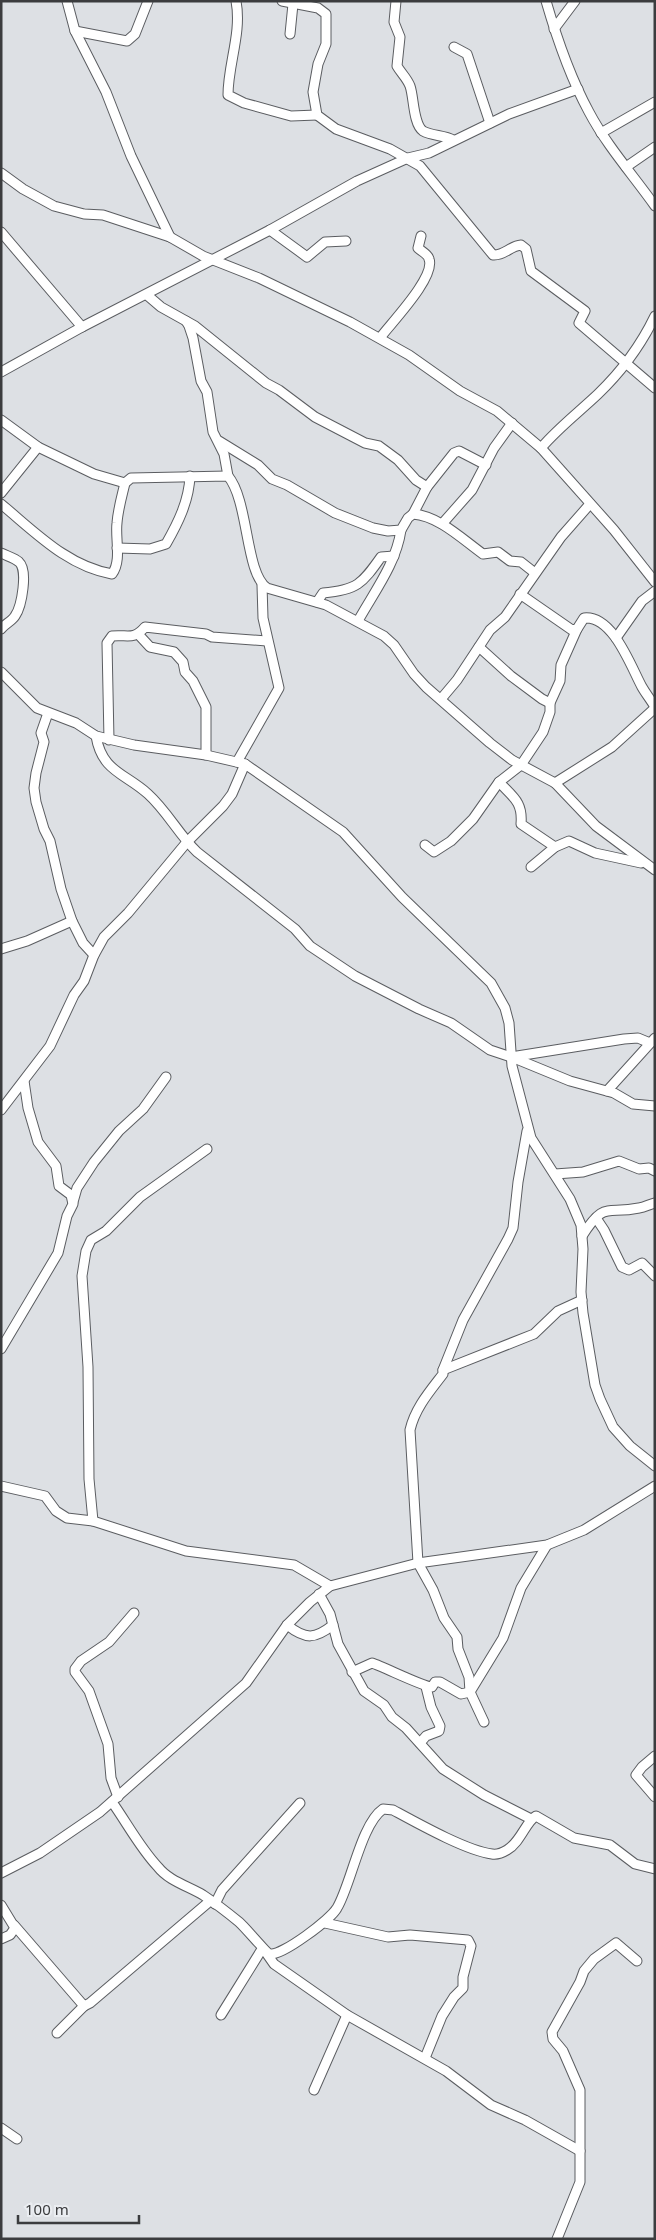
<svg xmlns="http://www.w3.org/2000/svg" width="656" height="2240" font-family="'Noto Sans',sans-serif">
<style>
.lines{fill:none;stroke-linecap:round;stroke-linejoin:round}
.minor-casing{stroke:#5b5d61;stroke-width:11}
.minor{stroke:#fff;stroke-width:9}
</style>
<rect width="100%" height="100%" fill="#dde0e4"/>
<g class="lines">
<g class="minor-casing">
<g id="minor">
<polyline points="67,1 75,31 106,92 131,156 170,237"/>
<path d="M236,1C242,33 228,64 228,95L244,103L291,116L317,115"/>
<path d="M282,1L318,8L326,14V44L318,64L313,92L317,115L336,129L390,149L420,166L493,255C504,256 510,246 521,245L526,249L531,271L585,311L579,323L655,388"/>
<path d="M396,1L394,22L400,37L397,66C401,73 407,78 410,86C414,97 413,124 423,131C432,136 444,135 453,140"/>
<path d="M546,1C557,39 570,77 589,112C607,146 633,175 655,206"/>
<polyline points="554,29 575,1"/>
<polyline points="75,31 127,41 135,34 148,1"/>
<polyline points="290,34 293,4"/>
<polyline points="454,47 467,54 490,123"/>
<polyline points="601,133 655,102"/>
<polyline points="626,167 655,147"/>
<polyline points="1,173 23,189 54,206 84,214 103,215 170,237 203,256 259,278 350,322 409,355 460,391 497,411 541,448 614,530 655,582"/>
<polyline points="270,230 307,257 325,242 346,241"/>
<polyline points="1,232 82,327"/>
<polyline points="147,295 161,307 195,326 266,383 279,390 315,417 365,443 379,446 398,460 416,480 427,487"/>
<polyline points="186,321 189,326 193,338 201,381 207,392 213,432 224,454 228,476"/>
<path d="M380,338C391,323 436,277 429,259C428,254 422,252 418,248L421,236"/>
<polyline points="1,372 82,327 270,230 357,181 408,158 429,153 509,114 578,89"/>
<path d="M1,420L38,447L94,474L125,483L131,478L228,476C249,501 245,573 267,588L326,605L384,636L394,645L414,674L426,687L490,743L512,760L555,783L596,826L655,870"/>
<path d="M219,441L258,465L272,479L287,485L335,513L373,528L388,531L401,530L408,518L413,514C439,516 462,539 483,554L498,552L510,561L521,562L535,573"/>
<path d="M541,448C558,428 579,412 598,394C621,372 641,345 655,316"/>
<polyline points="1,493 38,447"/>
<path d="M1,504C35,532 67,566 112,574C122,561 115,538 117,523C118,509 122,496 125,483"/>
<polyline points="413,514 427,487 454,453 459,451 486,465"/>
<polyline points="442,524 472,490 494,448 512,423"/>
<path d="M117,548L150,549L166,544C178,523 189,501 190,476"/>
<path d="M1,553C7,556 15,558 19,562C28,570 22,606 15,616C12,621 5,624 1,629"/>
<path d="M520,594L572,630L577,629L584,618C613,615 631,667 642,687C646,694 651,700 655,707"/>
<path d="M317,602L323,593C357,590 362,584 381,557L394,556"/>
<path d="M358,621C374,592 396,564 401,530"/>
<polyline points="138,634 150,647 174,652 183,662 185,672 193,681 206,707 206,755"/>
<polyline points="616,638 642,601 655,591"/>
<polyline points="479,647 511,676 542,699 550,703"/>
<polyline points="1,672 37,708 76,723 96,736 134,745 206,755 245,764 343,832 402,897 491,983 505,1008 509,1023 512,1066 531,1138 570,1199 581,1225 583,1249 581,1292 583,1313 595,1385 600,1399 613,1427 630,1446 655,1466"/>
<polyline points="441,699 457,680 490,630 505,617 561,537 590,504"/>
<polyline points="48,713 41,733 44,742 36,773 34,788 36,802 44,829 50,841 61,889 72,921 83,943 94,955"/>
<path d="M96,736C102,772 125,773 148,794C167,811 179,835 197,852L295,929L310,946L355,976L419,1009L451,1023L490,1050L511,1057L624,1039L638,1038L650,1043"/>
<path d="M109,740L107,643L112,636C127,634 133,641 145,627L206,634L212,637L267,641"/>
<polyline points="237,762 279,688 263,618 262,585"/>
<path d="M499,782C513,797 523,802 521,824L555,847"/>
<polyline points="555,783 612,747 655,708"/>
<polyline points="425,845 434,852 451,841 473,819 499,782 521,765 543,732 550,712 550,703 560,681 561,665 577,629"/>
<polyline points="531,867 555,847 569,841 595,853 641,863"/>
<polyline points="1,949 27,941 72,921"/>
<polyline points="514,1058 570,1081 614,1093 633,1104 655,1106"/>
<polyline points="607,1091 655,1038"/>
<polyline points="1,1110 50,1046 74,995 84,981 94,955 104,937 128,913 187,842 223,806 232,794 245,764"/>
<polyline points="555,1174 583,1172 619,1161 639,1169 649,1168 655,1171"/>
<polyline points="73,1202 77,1188 94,1162 119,1131 143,1109 166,1077"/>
<polyline points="596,1218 604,1230 622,1267 629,1270 642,1263 655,1276"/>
<path d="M582,1236C605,1200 606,1215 639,1208C645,1207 650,1204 655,1203"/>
<polyline points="1,1349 58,1253 67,1216 73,1204 71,1195 59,1186 56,1166 38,1142 28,1108 24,1081"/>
<polyline points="443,1370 534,1334 558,1311 582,1300"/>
<polyline points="1,1486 45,1496 56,1511 67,1518 93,1521 186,1551 294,1565 330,1586"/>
<polyline points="93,1521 89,1479 88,1367 82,1276 86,1251 91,1240 106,1231 140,1197 207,1149"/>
<polyline points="319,1594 330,1614 338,1644 364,1691 384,1705 392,1717 406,1728 443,1769 484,1795 531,1819"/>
<path d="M287,1625C306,1640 315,1639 333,1625"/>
<path d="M352,1672L372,1663C384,1667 424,1687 432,1687L435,1682H440L461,1694L470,1692L503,1638L521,1588L547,1545"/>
<path d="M484,1722L470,1692L469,1677L458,1649L457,1637L444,1618L433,1590L418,1563L410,1430C415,1408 430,1391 443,1374V1370L463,1320L508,1239L513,1228L518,1182L527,1131"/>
<polyline points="420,1743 426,1736 439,1731 440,1726 431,1707 426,1687"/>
<polyline points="655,1756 642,1767 636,1775 655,1797"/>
<polyline points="118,1797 111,1778 108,1744 89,1691 75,1672 75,1669 81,1661 109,1642 134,1613"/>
<path d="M112,1802C127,1823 140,1848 158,1867C169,1881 188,1886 203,1895C215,1903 228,1913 239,1922C246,1928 266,1953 270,1954C282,1956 331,1919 337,1908C351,1885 361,1824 383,1809L393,1810C417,1823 467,1851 492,1854C498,1855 502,1853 507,1850C521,1842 526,1821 536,1816L574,1838L610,1845L635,1864L655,1869"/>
<polyline points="1,1873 40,1853 100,1812 246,1683 287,1625 310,1602 330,1586 418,1563 547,1545 584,1530 655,1486"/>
<polyline points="215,1904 222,1890 300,1803"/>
<polyline points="1,1905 15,1928 10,1935 1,1939"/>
<polyline points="325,1923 388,1937 410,1935 468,1940 471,1946 463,1977 463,1988 454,1997 442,2016 425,2058"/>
<polyline points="14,1925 84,2006 90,2003 210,1901"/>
<polyline points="267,1954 274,1964 347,2015 446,2071 491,2105 525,2120 580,2151"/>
<polyline points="221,2015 262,1949"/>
<polyline points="57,2033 84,2006"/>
<polyline points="314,2090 347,2015"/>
<polyline points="1,2128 17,2139"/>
<polyline points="557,2239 580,2182 580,2090 563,2051 553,2039 552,2032 580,1982 584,1971 594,1959 616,1943 637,1961"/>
</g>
</g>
<use href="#minor" class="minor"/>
</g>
<rect width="656" height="2240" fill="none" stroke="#3b3c3e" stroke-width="5"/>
<path d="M18 2215v8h121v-8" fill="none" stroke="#3b3c3e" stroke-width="2.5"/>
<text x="25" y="2215" font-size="15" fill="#3b3c3e" stroke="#eaedf1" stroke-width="4" paint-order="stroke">100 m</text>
</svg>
